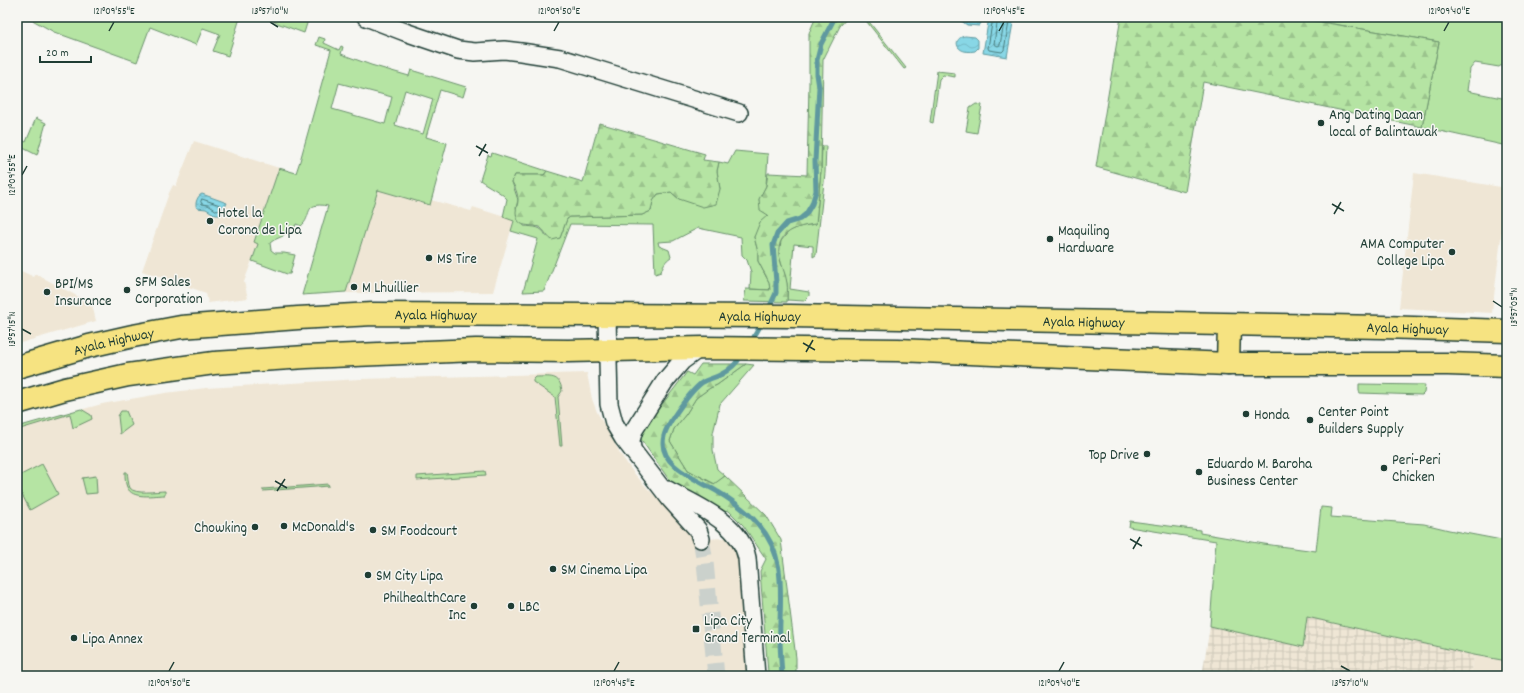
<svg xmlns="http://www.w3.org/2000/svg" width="1524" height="693" font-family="Dekko,sans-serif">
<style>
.built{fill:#efe6d5}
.industrial{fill:url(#industrial-grid)}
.green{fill:#b5e4a3;stroke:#6a906c;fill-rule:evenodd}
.forest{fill:url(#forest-firs);stroke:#6a906c}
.water{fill:url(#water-waves);stroke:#5e999f}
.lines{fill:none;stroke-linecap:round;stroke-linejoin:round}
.shore{stroke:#497b7b;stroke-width:1}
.stream{stroke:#5e999f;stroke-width:5}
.minor-tunnel{stroke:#cbd1cc;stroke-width:17;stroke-dasharray:17 8;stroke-linecap:butt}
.minor-casing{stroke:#1f3d34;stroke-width:20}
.highway-casing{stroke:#1f3d34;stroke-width:25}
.minor{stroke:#f6f6f2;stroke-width:17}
.highway{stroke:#f6e381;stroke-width:22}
.ticks{fill:none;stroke:#1f3d34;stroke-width:1.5}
.poi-dot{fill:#1f3d34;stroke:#f6f6f2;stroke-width:1.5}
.labels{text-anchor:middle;stroke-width:3;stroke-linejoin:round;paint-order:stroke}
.poi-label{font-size:15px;fill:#1f3d34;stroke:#f6f6f2;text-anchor:start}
.street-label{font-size:15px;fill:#1f3d34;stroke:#f6f6f2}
.neatline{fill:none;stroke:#1f3d34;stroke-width:1.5}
.ticks-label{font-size:10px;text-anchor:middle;fill:#1f3d34}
</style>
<defs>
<pattern id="industrial-grid" width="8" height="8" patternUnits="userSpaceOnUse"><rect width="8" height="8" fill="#efe6d5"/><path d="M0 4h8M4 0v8" fill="none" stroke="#ccc6b7"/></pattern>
<pattern id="forest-firs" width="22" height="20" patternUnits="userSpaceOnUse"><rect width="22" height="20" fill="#b5e4a3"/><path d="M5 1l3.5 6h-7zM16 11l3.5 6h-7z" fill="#9bc48d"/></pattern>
<pattern id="water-waves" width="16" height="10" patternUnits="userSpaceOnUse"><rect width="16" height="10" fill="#88d7e6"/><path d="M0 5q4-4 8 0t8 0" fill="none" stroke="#75b9c6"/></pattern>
</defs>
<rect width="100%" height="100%" fill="#f6f6f2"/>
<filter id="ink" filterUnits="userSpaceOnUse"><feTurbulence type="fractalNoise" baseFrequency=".025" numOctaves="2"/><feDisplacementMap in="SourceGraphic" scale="8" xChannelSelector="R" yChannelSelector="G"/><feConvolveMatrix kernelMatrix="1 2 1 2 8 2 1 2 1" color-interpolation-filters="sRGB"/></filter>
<g filter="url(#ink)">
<g class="built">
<polygon points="194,141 279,168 254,241 258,244 244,282 248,298 208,303 206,293 203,292 142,271 169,193 173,185 176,186"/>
<polygon points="1414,173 1507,188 1492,313 1399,308"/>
<polygon points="378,190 430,205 431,200 471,211 473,207 514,220 493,292 346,293"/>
<polygon points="17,269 34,277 36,274 92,304 96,321 17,344"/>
<polygon points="587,373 592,399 597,412 621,455 633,472 648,489 661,502 694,540 736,537 753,676 17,676 17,427 102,404 165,393 206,388 360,379"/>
<polygon points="1474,655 1507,661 1507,676 1471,676"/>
</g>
<polygon class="industrial" points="1307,617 1474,655 1471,676 1202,676 1210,626 1302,646"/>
<g class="green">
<polygon points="27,17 237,17 240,18 228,56 213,51 220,34 203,28 196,45 150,27 137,62 54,32"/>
<polygon points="276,17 309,17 304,33 274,22"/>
<polygon points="1292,17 1507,17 1507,61 1499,67 1475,63 1470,69 1467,91 1507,99 1507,146 1422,127 1439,42"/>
<polygon points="866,18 906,68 904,69 867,22 865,19"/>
<path d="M319,37L325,39L324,43L339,50L341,46L343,47L341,54L371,65L409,76L411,70L466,87L463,97L440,90L426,137L447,143L430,205L378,190L346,292L302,295L328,206C302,201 313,217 301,226L296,224L295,227H289L283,236L274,240L270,243L271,250L275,253H284L295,255L290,274H287L252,261L258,244L254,242L279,168L296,173L300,161L331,50L316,45ZM339,83L392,97L385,124L332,109ZM405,90L433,99L423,134L395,125Z"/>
<polygon points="937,71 955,73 955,77 943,75 939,79 933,123 930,122"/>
<polygon points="976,104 982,105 977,133 966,131 970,108"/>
<polygon points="36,118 46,123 37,155 17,145 17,138 26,142"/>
<polygon points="822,146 826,146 825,173 816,255 813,257 813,246 794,244 790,289 809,292 809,296 804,301 787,300 787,284 779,255 781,241 789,231 802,226 816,224 821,170"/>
<path d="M735,151L768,154L766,186L759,200L769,215L754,237L758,252V261L769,282L770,290L750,289L751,272L747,260L742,255L741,237L698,228L673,241L658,242L659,246L669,250L671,257C665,261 663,265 661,272L655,274L653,225L570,224L544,291L523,292L538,239L511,231L514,221L503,217L507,199C500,191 489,187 480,180L488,155L491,156L492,153L547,171L544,175H515L512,182L518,200L516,208L524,226C534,227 542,226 546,236L560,238L567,219L570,217L642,215L651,211L653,201L658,194L671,192L679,199L720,189L717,171L719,162L728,164Z"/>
<polygon points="746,364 754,365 720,404 713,433 713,450 717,469 725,476 715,484 688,470 670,441 674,429 686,414 696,398 710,388 717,385"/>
<path d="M535,377C550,377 560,374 562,391L558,397L562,446H560L555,397L533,382V379Z"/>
<polygon points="1359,384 1425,385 1424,393 1422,395 1360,393 1359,391"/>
<polygon points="81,409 91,415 92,419 73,428 70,414 20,429 17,431 17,427"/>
<polygon points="121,411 126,411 132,425 120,434 118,416"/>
<polygon points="42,464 58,494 30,510 17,485 17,477"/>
<polygon points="485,471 486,475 417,480 417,476"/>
<path d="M125,472H127C128,476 128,484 130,488C135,495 157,491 165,491V495C154,495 132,500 127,487C125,483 125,477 125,472Z"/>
<polygon points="96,476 97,493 86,494 82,478"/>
<polygon points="328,484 329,486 263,491 263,489"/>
<polygon points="1321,507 1332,508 1331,517 1424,524 1449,530 1507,541 1507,661 1474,655 1307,617 1303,647 1210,626 1216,541 1129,527 1130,521 1200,530 1200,533 1264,544 1316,551"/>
</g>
<g class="forest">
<path d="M816,17H848L840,26L823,60L821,170L816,224C797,226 776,232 779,256C781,265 786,274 787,283C788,289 787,295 787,302L744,301L746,289L770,290L769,282L758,261V252L754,237L760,222L768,215L760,210L759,199L766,186L768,173L807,175L809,84V33Z"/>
<polygon points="1121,17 1292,17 1439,42 1422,127 1203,82 1185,192 1096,167"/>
<path d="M599,123L705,154L703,160L719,162L717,171L720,189L716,204L703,207L679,199L671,192L658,194L653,201L651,211L642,215L570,217L567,219L560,238L552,240C546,236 544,229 539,227C528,224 517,229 516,212C516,208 518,204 518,200C518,194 515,187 512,182L515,175H544L547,171L583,182Z"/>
<polygon points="701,364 746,364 717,385 710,388 696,398 686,414 674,429 670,441 688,470 714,484 725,476 766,515 781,540 796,658 796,676 769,676 768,673 760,571 766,559 743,525 729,511 727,510 725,512 672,484 640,438 640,433 687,372 693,375"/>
</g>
<g class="water">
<polygon points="960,17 983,17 981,23 979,26 967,25 960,20"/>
<polygon points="989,17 1014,17 1007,57 983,53"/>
<path d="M965,36L975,37L978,40V48L975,51C955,55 952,38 965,36Z"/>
<path d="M202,194L227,203L221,215H216L206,209L197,208C194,204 198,195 202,194Z"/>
</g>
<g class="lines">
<g class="shore">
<polyline points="993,17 988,48 989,50 1002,52 1004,50 1010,17"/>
<polyline points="998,17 994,44 998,46 1000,45 1005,17"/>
<polygon points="202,199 220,205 220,210 217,211 208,205 202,204 201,202"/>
</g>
<g class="stream">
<polyline points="768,310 776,293 776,282 773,245 777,234 787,223 800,219 806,214 812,204 816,191 815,161 819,87 817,74 817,60 821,44 835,17"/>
<polyline points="751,342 763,321"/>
<path d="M742,355C737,363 728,371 720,375C714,378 708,379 703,382C692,389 667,423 664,436C656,466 699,480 718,492C733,501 747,511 758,524C784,553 781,586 780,622C779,639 781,658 782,676"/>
</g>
<polyline class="minor-tunnel" points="701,539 705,562 716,676"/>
<g class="minor-casing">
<g id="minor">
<polyline points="366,17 405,32 458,50 475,52 504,50 521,52 560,58 739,113"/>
<polyline points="607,316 609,404 614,423 623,438 670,499 698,530 701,539"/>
<polyline points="632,449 631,440 634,430 665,381 682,361 700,348"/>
<path d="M668,490C697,506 740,522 747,558L756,676"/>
</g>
</g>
<g class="highway-casing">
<g id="highway">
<polyline points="1228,364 1229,325"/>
<path id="s1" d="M17,367L89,346L133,336L181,327L298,318L373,314L791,316L1382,327L1507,331"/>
<polyline points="17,403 65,389 128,375 214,363 306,357 476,350 568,351 703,348 898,350 1228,364 1448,364 1507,366"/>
</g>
</g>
<use href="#minor" class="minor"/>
<use href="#highway" class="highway"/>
</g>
</g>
<path class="ticks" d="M270,22L278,27M109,31L114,22M554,31L559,22M999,31L1004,22M1444,31L1449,22M476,146L488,153M479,156L486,144M22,175L27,166M1332,204L1344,211M1334,214L1341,202M1493,301L1502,307M22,329L31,334M803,343L815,350M806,352L813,340M275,481L287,488M277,491L285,479M1130,539L1142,546M1133,549L1140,537M1341,666L1350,671M169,671L174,662M614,671L619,662M1059,671L1064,662"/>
<g class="poi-dot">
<circle cx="1321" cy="123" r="4"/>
<circle cx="210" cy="221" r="4"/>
<circle cx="1050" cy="239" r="4"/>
<circle cx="1452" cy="252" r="4"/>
<circle cx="429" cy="258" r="4"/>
<circle cx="354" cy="287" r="4"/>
<circle cx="127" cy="290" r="4"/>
<circle cx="47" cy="292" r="4"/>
<circle cx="1246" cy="414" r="4"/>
<circle cx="1310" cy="420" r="4"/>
<circle cx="1147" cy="454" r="4"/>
<circle cx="1384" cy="468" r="4"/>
<circle cx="1199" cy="472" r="4"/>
<circle cx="284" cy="526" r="4"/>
<circle cx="255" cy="527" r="4"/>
<circle cx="373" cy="530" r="4"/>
<circle cx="553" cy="569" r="4"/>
<circle cx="368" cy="575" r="4"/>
<circle cx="474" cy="606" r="4"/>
<circle cx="511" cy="606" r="4"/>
<rect x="692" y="625" width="8" height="8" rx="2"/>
<circle cx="74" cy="638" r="4"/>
</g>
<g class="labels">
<g class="poi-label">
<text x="1329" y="119">Ang Dating Daan<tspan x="1329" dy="17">local of Balintawak</tspan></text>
<text x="218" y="217">Hotel la<tspan x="218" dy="17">Corona de Lipa</tspan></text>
<text x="1058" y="235">Maquiling<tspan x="1058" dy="17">Hardware</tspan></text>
<text x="1444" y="248" text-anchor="end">AMA Computer<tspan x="1444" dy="17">College Lipa</tspan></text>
<text x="437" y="263">MS Tire</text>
<text x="135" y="286">SFM Sales<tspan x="135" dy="17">Corporation</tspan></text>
<text x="55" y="288">BPI/MS<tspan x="55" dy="17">Insurance</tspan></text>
<text x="362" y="292">M Lhuillier</text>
<text x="1318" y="416">Center Point<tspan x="1318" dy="17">Builders Supply</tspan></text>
<text x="1254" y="419">Honda</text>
<text x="1139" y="459" text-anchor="end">Top Drive</text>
<text x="1392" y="464">Peri-Peri<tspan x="1392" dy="17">Chicken</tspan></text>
<text x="1207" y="468">Eduardo M. Baroha<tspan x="1207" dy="17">Business Center</tspan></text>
<text x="292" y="531">McDonald's</text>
<text x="247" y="532" text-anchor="end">Chowking</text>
<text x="381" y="535">SM Foodcourt</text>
<text x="561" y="574">SM Cinema Lipa</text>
<text x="376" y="580">SM City Lipa</text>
<text x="466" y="602" text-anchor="end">PhilhealthCare<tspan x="466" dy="17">Inc</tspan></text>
<text x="519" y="611">LBC</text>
<text x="704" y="625">Lipa City<tspan x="704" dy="17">Grand Terminal</tspan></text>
<text x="82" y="643">Lipa Annex</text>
</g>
<g class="street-label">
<text dy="5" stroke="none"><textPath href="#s1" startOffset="424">Ayala Highway</textPath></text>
<text dy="5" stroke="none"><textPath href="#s1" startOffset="748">Ayala Highway</textPath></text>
<text dy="5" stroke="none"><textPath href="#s1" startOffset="1072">Ayala Highway</textPath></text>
<text dy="5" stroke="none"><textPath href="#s1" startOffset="1396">Ayala Highway</textPath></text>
<text dy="5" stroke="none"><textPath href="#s1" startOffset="100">Ayala Highway</textPath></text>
</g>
</g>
<rect width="1524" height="693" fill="none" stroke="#f6f6f2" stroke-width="44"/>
<path d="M40 56v6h51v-6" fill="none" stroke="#1f3d34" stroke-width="2"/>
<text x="46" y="56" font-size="12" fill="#1f3d34" stroke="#f6f6f2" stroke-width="3" paint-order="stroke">20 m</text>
<rect x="22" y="22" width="1480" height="649" class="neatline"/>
<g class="ticks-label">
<text x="114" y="14">121°09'55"E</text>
<text x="270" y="14">13°57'10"N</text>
<text x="559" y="14">121°09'50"E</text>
<text x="1004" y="14">121°09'45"E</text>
<text x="1449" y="14">121°09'40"E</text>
<text transform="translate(11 175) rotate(-90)" y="4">121°09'55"E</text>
<text transform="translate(1513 307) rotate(-90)" y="4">13°57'05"N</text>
<text transform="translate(11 329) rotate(-90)" y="4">13°57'15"N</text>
<text x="169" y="686">121°09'50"E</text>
<text x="614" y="686">121°09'45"E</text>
<text x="1059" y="686">121°09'40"E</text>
<text x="1350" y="686">13°57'10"N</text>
</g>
</svg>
